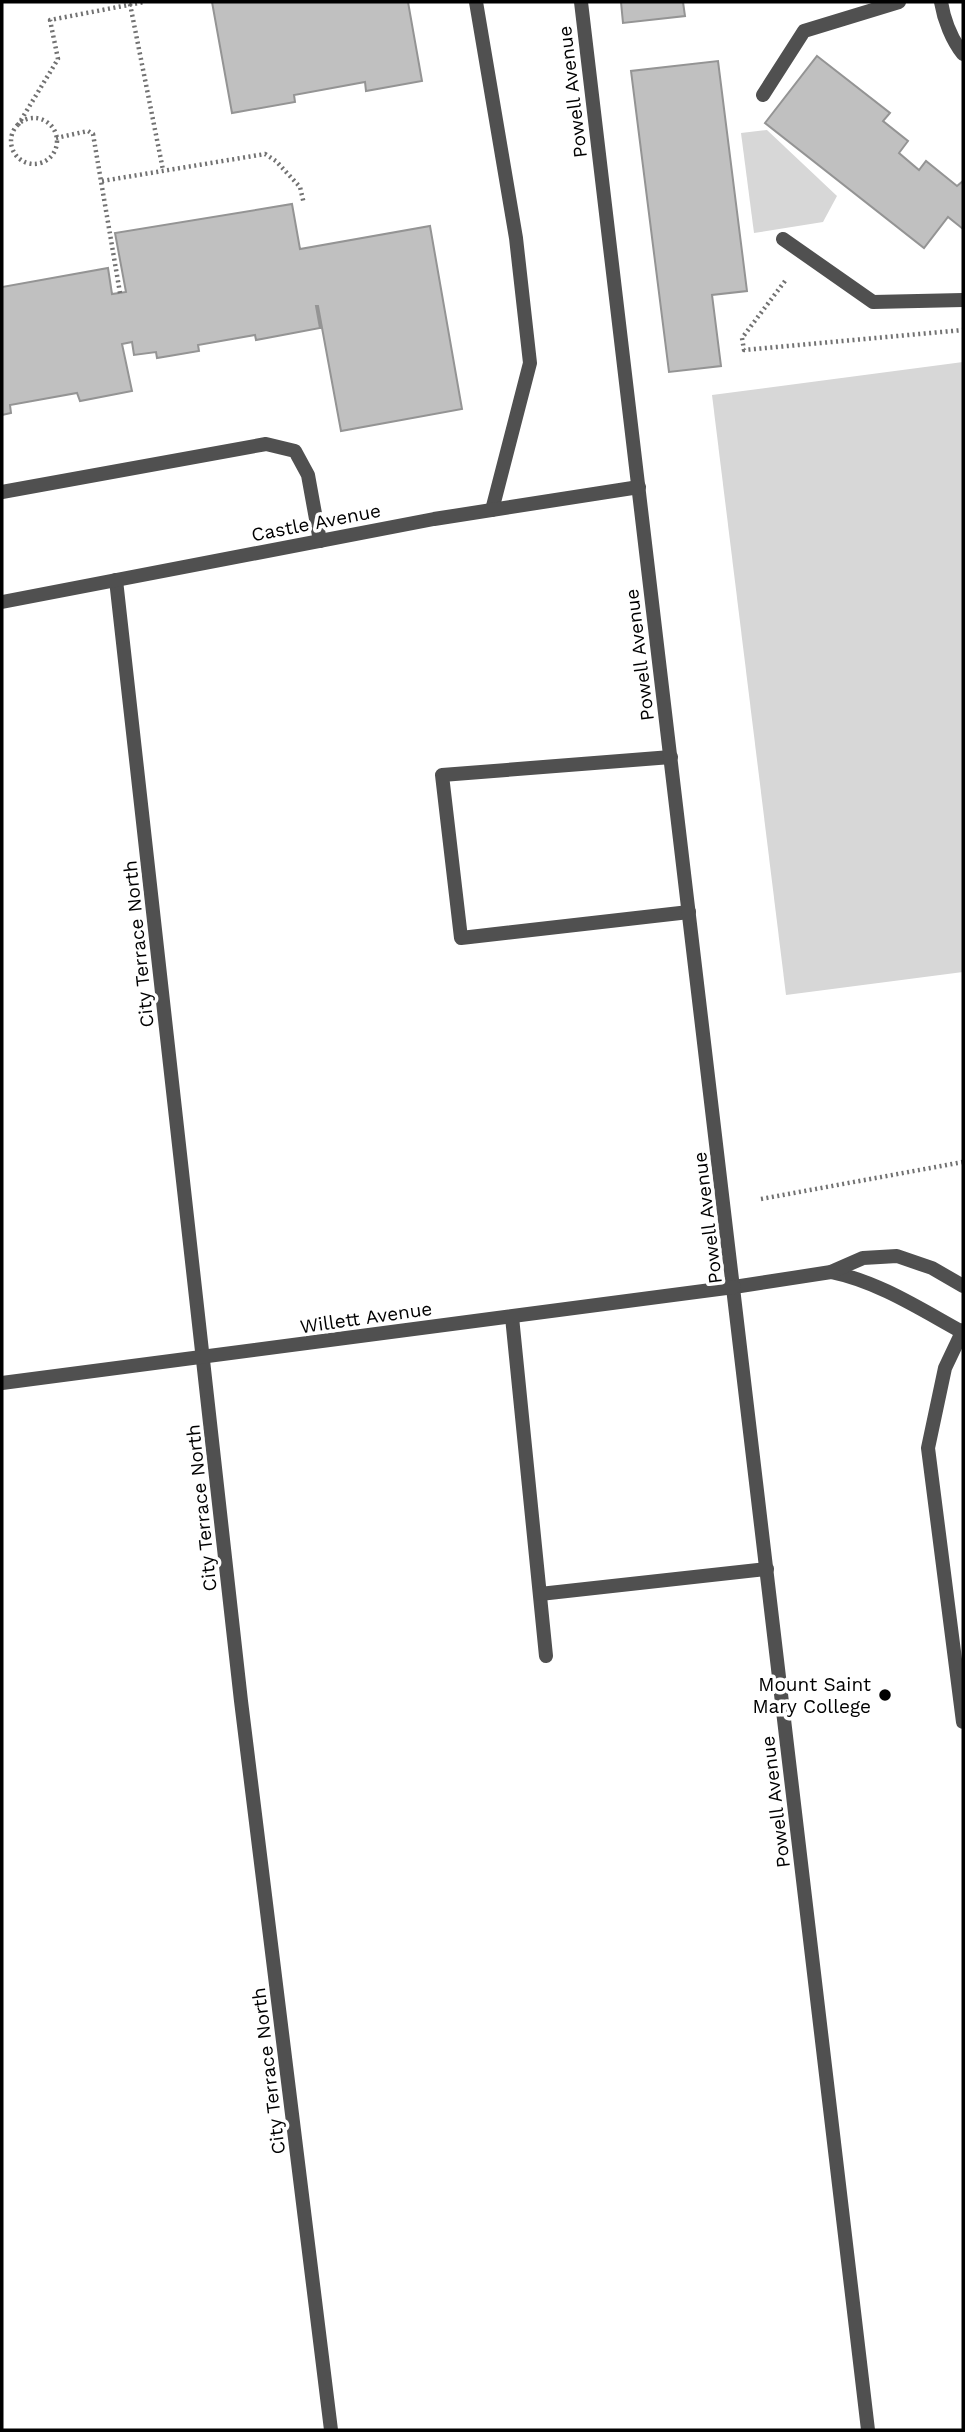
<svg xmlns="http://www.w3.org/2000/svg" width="965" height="2432" font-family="'Work Sans',sans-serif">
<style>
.green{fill:#d7d7d7}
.building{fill:#c0c0c0;stroke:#949494;stroke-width:2}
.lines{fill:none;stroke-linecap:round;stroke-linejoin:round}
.path{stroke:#727272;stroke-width:4.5;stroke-dasharray:2 3.5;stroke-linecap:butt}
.lane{stroke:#505050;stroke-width:14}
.street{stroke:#505050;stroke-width:14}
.poi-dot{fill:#000;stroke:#fff;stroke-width:2.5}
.labels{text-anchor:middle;stroke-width:7;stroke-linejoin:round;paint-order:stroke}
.street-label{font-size:19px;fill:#000;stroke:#fff}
.poi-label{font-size:19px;fill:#000;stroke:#fff;text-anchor:end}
</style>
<rect width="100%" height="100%" fill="#fff"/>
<g class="green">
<polygon points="767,130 837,196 823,222 754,233 741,133"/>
<polygon points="963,362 963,972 786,995 712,395"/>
</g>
<g class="building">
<polygon points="212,2 408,2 422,81 366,91 365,82 294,95 295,102 232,113"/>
<polygon points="621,2 683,2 685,16 623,23"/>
<polygon points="817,56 890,113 883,121 908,141 899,153 919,170 926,161 957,186 963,181 963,229 948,217 924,248 765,123"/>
<polygon points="718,61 747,291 712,295 721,366 669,372 631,71"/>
<polygon points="292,204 300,249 430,226 462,409 341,431 318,306 316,306 320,328 256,340 255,335 198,345 199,351 157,358 156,352 134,355 132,342 122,344 132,391 80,401 77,393 10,405 11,413 2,415 2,287 108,268 112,294 126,292 115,233"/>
</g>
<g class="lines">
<g class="path">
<polyline points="130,4 163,170"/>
<circle cx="34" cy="141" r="23"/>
<polyline points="18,125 58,59 50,20 144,2"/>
<polyline points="56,138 88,131 93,134 120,293"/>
<polyline points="102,181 265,154 276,161 300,187 304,204"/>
<polyline points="785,281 742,338 744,350 963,330"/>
<polyline points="761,1199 963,1162"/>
</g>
<g class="lane">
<polyline points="476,2 516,238 530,363 492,510"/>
<polyline points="763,95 804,31 899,2"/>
<polyline points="783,239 873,302 963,300"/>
<polyline points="2,492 266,444 295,451 308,475 320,541"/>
<polyline points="671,757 442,775 461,938 689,912"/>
<path d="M831,1272C879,1282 920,1309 962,1332"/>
<polyline points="734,1287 831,1272 863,1258 897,1256 932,1268 963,1286"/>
<polyline points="512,1317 546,1656"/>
<polyline points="963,1330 945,1368 928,1448 963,1722"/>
<polyline points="540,1594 767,1569"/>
</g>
<g class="street">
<polyline points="581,2 868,2430"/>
<path d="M941,2C944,20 952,40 963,54"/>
<polyline points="116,580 241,1701 331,2430"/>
<polyline points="2,602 434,519 639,487"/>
<polyline points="2,1383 734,1287"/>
</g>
</g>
<circle class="poi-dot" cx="885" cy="1695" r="7"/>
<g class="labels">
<g class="street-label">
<text transform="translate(572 92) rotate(-97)" y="7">Powell Avenue</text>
<text transform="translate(316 522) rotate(-11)" y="7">Castle Avenue</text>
<text transform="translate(639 655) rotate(-97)" y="7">Powell Avenue</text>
<text transform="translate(138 944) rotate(-96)" y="7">City Terrace North</text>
<text transform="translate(707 1218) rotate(-97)" y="7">Powell Avenue</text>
<text transform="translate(366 1317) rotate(-8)" y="7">Willett Avenue</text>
<text transform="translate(201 1508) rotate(-96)" y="7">City Terrace North</text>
<text transform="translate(775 1802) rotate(-97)" y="7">Powell Avenue</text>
<text transform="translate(268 2071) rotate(-97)" y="7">City Terrace North</text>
</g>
<g class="poi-label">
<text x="871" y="1691">Mount Saint<tspan x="871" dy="22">Mary College</tspan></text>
</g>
</g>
<rect width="965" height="2432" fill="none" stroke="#000000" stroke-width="7"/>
</svg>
